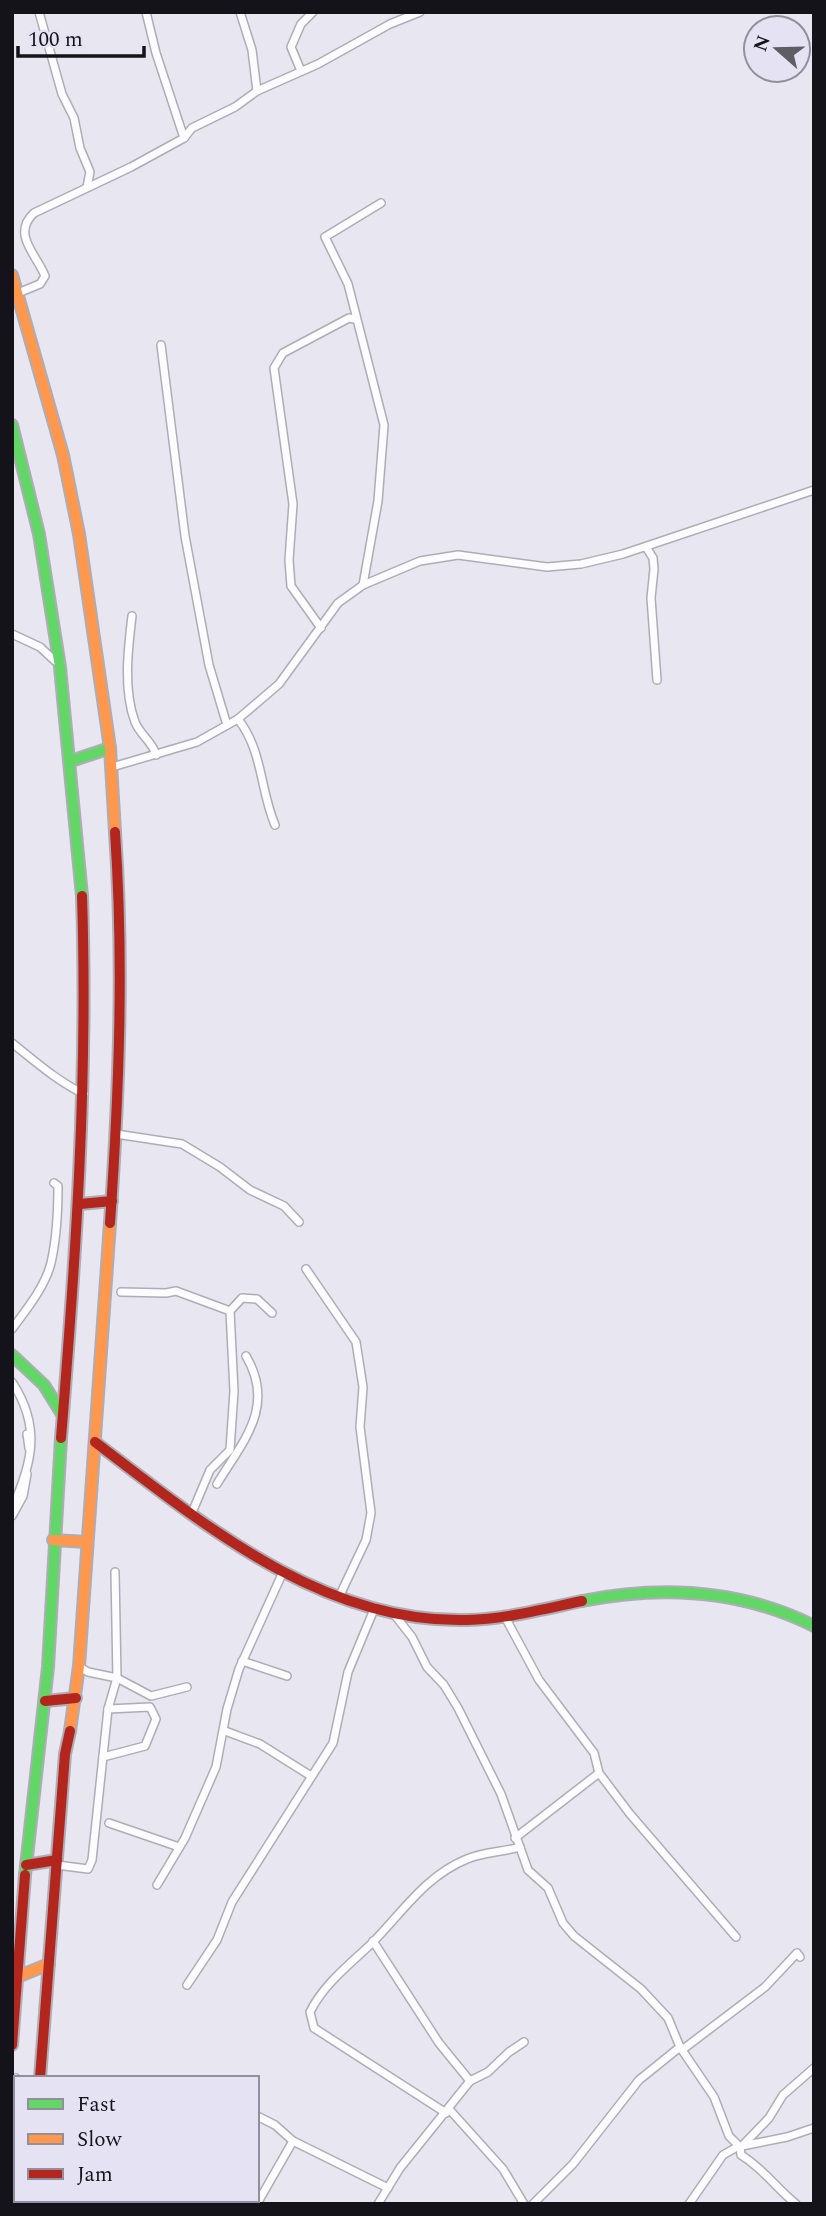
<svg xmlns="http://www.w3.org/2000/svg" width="826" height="2216" font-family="Spectral,serif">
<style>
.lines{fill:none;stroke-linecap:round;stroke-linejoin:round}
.street-casing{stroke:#aeadb5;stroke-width:10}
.fast-casing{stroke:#aeadb5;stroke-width:14}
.slow-casing{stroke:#aeadb5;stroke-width:14}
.jam-casing{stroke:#aeadb5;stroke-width:14}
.street{stroke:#fcfbfd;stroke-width:7}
.fast{stroke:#63d668;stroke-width:10}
.slow{stroke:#ff974d;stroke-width:10}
.jam{stroke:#b3261e;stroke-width:10}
</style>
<rect width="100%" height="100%" fill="#e8e6f0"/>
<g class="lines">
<g class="street-casing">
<g id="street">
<polyline points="39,12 62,94 74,118 80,148 90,172 87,187"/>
<polyline points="146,12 156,53 184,138"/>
<polyline points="240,12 252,50 257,91"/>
<polyline points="301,71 291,47 301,24 313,12"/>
<path d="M18,293L40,284L45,276C37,255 11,234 34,213L131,167L184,138L192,128L235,107L257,91L318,64L390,24L420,12"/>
<polyline points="161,345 185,536 209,665 227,725"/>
<polyline points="646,547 653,558 654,569 651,598 657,680"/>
<polyline points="363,585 378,501 384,425 348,284 325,237 381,203"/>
<path d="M132,616C128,649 123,690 135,722C140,735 153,742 156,755"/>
<polyline points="321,628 291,586 289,560 293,504 274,368 283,353 349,318 355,319"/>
<polyline points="12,634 40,647 55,661"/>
<path d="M238,719C263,751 260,790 275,825"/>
<polyline points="112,767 197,742 238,719 279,684 338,603 363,585 420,561 458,555 547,567 581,564 623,554 814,490"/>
<path d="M12,1043C36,1062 57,1081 84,1094"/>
<polyline points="116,1134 182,1144 220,1167 250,1190 284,1206 299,1222"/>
<polyline points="306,1269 356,1342 363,1387 360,1427 371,1513 366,1540 339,1597"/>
<polyline points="121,1292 166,1293 176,1291 230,1311"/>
<path d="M12,1329C26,1310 45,1287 51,1263C56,1241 58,1208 58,1186L54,1183"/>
<path d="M12,1382C41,1426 33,1462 12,1508"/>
<polyline points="27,1434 29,1448"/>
<path d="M217,1484C243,1441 276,1407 246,1356"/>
<polyline points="191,1515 210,1470 230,1450 234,1391 230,1311 242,1298 257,1299 272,1313"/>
<polyline points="12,1516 23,1496 27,1474"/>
<path d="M393,1613L412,1637L427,1667L444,1685L458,1708L501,1794L528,1870L548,1888L563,1923L574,1936L641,1989L668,2018L680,2047L714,2097L729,2136L740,2147L741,2155C764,2169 775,2187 796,2204"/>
<polyline points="505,1617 539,1680 594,1753 599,1773"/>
<polyline points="242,1661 287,1676"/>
<polyline points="80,1667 88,1672 117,1678 151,1696 187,1687"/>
<polyline points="225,1731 260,1744 311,1776"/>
<polyline points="103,1757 145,1746 156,1719 150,1707 108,1709"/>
<polyline points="109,1823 179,1847"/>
<polyline points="515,1838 599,1773 630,1814 736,1937"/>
<polyline points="57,1865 88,1869 92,1860 108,1709 117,1678 115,1572"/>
<polyline points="157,1885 185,1838 216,1767 227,1709 239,1669 283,1572"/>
<polyline points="373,1941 439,2043 470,2081"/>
<polyline points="187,1985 217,1940 232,1902 333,1743 348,1672 375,1607"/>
<polyline points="682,2050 765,1987 797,1953 800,1957"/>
<polyline points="12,2079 16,2078"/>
<polyline points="449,2109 503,2169 524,2204"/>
<path d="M446,2113L314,2028L310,2012C324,1984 349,1965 371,1944C402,1913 425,1876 467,1859C483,1852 503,1852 520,1847"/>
<polyline points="257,2116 275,2125 293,2141 388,2188"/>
<polyline points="744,2144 769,2118 783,2095 814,2068"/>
<polyline points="258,2202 293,2141"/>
<polyline points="378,2204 400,2168 470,2081 488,2072 509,2052 524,2042"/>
<polyline points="533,2204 573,2164 639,2080 680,2047"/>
<polyline points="689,2204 723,2155 737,2147 787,2137 814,2128"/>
</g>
</g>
<g class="fast-casing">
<g id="fast">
<polyline points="12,425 39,534 60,667 82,896"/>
<polyline points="71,761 110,748"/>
<polyline points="12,1355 44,1385 62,1414"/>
<path d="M582,1601C662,1585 740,1589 814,1626"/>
<polyline points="25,1875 48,1667 61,1438"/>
</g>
</g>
<g class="slow-casing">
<g id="slow">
<polyline points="12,275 63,455 79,534 110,748 115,832"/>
<polyline points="53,1540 87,1542"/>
<polyline points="70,1731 79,1666 110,1223"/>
<polyline points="17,1977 49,1964"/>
</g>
</g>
<g class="jam-casing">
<g id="jam">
<polyline points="80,1204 112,1201"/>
<path d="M110,1223C119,1093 124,963 115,832"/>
<path d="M61,1438C76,1256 88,1079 82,896"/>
<path d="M95,1442C203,1524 323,1624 467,1620C506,1619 544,1609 582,1601"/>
<polyline points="45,1701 76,1698"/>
<polyline points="26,1865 57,1860"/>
<polyline points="12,2045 25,1875"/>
<polyline points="40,2078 65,1754 70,1731"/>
<polyline points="30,2200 30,2204"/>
</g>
</g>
<use href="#street" class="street"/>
<use href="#fast" class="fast"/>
<use href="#slow" class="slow"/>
<use href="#jam" class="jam"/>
</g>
<rect width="826" height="2216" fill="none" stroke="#141319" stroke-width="28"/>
<rect x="14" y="2076" width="245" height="126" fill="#e5e2f4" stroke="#918f9c" stroke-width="2"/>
<rect x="28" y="2099" width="35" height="10" fill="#63d668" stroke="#918f9c" stroke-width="2"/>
<text x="77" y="2111" font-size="21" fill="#141319">Fast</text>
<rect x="28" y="2134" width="35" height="10" fill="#ff974d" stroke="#918f9c" stroke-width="2"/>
<text x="77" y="2146" font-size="21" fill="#141319">Slow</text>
<rect x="28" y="2169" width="35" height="10" fill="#b3261e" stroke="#918f9c" stroke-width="2"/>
<text x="77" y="2181" font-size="21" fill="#141319">Jam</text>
<g transform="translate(777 49) rotate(290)"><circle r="33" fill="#e5e2f4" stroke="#918f9c" stroke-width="2"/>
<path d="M0-5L12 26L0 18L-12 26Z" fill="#5e5d64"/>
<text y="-10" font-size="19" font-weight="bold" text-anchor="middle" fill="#141319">N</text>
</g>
<path d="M18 46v10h126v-10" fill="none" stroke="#141319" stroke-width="3.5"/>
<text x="28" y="46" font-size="21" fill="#141319" stroke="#e5e2f4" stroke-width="5" paint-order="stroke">100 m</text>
</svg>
